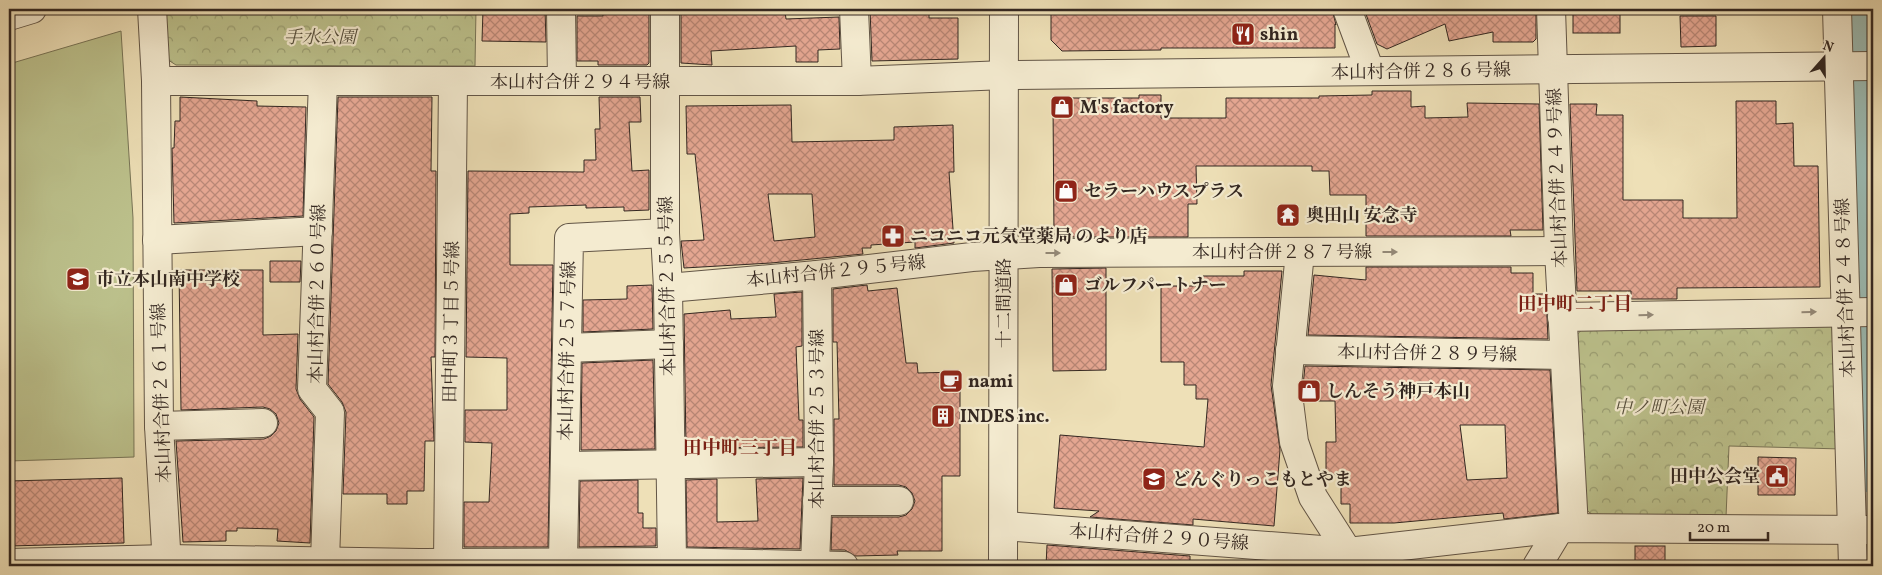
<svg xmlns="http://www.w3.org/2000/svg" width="1882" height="575" font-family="Vollkorn,'Noto Serif JP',serif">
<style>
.forest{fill:url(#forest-crowns);stroke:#787456}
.garden{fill:#bcc18c;stroke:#787456}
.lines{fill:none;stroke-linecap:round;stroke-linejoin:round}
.river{stroke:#9bbcb5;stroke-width:46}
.building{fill:url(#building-cross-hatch);stroke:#332721;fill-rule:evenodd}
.minor-casing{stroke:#625546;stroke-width:30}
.minor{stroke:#f4ebd0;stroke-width:28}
.oneway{fill:#948978}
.labels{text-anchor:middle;stroke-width:4.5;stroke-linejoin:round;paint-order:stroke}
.poi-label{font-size:18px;font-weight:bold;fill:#332721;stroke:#f4ebd0;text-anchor:start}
.park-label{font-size:18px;font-style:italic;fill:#554e3c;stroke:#f4ebd0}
.street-label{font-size:18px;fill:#332721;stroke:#f4ebd0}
.neighbourhood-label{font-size:19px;font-weight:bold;fill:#7a1f14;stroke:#f4ebd0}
</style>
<defs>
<pattern id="forest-crowns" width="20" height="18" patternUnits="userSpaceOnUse" patternTransform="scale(1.25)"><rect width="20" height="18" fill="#bcc18c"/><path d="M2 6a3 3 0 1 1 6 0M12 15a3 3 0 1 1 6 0" fill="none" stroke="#999d72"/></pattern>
<pattern id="building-cross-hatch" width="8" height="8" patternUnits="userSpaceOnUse" patternTransform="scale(1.25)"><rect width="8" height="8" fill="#e4a691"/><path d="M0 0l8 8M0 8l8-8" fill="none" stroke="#b98776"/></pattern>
</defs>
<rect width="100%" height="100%" fill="#eee0b7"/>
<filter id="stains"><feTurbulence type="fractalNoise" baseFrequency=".004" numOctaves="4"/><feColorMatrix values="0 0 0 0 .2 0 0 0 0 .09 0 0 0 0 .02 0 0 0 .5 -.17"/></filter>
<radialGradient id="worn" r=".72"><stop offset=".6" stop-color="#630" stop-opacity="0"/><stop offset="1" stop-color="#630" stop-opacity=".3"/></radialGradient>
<g class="forest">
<polygon points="165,9 476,9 475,66 176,65 165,58"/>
<polygon points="1830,325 1840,334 1842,449 1729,446 1726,517 1595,517 1583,507 1574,338 1585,326"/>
</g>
<polygon class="garden" points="121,31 133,218 134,457 9,461 9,64"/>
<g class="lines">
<polyline class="river" points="1860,9 1873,470"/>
</g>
<g class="building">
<polygon points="483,9 545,9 546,42 482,41"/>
<polygon points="603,9 649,9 649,63 647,65 598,65 598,61 577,61 577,16 603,16"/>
<polygon points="707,9 742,9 742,13 785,11 786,19 839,17 840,49 818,50 818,62 796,62 796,46 711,51 712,65 681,63 681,14 708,13"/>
<polygon points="870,9 903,9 903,13 929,13 929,18 958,18 958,59 872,61"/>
<polygon points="1051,9 1332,9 1336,25 1335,24 1335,48 1161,48 1161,50 1062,51 1051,40"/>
<polygon points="1364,9 1536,9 1536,39 1533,42 1493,42 1493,32 1449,41 1445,24 1387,49 1377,44"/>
<rect x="1573" y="9" width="47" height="24"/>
<polygon points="1680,16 1716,16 1716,46 1681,47"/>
<polygon points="1372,91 1411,91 1411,107 1425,106 1425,118 1468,117 1467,103 1539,104 1543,230 1510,230 1511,236 1366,236 1366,195 1330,195 1329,171 1312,171 1312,166 1196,166 1197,204 1188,204 1188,237 1054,237 1053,104 1059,98 1139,98 1139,95 1161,95 1161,118 1226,118 1226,98 1319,98 1319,96 1372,95"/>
<polygon points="180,97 257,101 257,106 306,107 303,216 174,223 172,148 174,148 175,121 180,121"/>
<polygon points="338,97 432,97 431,171 436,171 435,357 431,357 434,441 425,441 424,491 407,491 407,504 387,504 387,494 343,494 346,412 342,402 328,384"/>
<polygon points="599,97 640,97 641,122 629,122 632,171 649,170 649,210 624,211 624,207 586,208 586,205 529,207 529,213 510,214 510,265 553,265 548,547 464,547 464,502 489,502 492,443 465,442 465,410 507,410 507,358 466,357 468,171 584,172 584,160 596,160 595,129 600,129"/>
<polygon points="1736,101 1776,101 1776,124 1793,123 1794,166 1818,166 1820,287 1677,288 1677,299 1631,299 1631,291 1577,291 1570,104 1597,104 1596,115 1623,115 1623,200 1683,200 1683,218 1737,218"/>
<path d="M791,105L792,142L894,140V127L953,125L954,172H949L954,243L915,248V242L871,245V248H862L863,254L771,263L684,268L681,241L704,240L695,154H687L686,106ZM768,194H812L815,237L774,241Z"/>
<polygon points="270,261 301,261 300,282 270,282"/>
<polygon points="1366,267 1511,267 1511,273 1533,273 1533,294 1546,294 1548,339 1308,335 1314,275 1366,280"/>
<polygon points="1106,268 1106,370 1053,371 1052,269"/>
<polygon points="179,270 263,270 263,335 298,334 296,389 300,399 314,417 310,543 277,541 278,529 237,528 237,531 226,531 226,541 183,542 176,441 264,439 271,436 276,431 279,423 276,414 270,409 263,407 181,410"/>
<polygon points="1244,271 1282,271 1271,385 1280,450 1274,526 1193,519 1193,525 1090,517 1099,511 1054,508 1060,435 1204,447 1208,399 1196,399 1196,385 1184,385 1184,362 1161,362 1161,286 1203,286 1203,276 1244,276"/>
<polygon points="652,285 653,329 583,332 583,300 627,299 627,286"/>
<polygon points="867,285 868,291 897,288 906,363 917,363 918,373 960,372 960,476 942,476 942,551 897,551 898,555 855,556 845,550 831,550 832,517 899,517 906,515 912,509 915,501 912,493 906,487 899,485 834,485 834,419 839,419 837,342 833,342 833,289"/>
<polygon points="802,292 802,346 796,347 799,420 803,420 803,447 686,448 684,314 730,310 731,319 776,317 774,294"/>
<polygon points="653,360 655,449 581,450 582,363"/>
<path d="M1305,366L1550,370L1558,513L1504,519L1503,513L1394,523H1350V504H1341V475H1326V442H1336L1335,401H1305L1303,386ZM1460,425H1505L1507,478L1467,480Z"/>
<polygon points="1758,457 1796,458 1795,495 1758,495"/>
<polygon points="122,478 124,543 9,546 9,481"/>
<polygon points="803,478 800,549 687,547 686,480 717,479 717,522 758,521 756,479"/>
<polygon points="638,480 638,513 643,513 643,528 656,528 656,546 579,547 580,481"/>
<polygon points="1047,545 1190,556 1190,566 1046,566"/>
<rect x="1635" y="546" width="30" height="20"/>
</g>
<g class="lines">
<g class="minor-casing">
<g id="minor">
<polyline points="152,9 156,81 159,426 167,566"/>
<polyline points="561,9 562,81"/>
<polyline points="665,9 665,233 668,288 672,562"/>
<polyline points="854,9 857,81"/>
<polyline points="1347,9 1370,71"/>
<polyline points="1551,9 1559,251 1574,528"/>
<polyline points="1837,9 1853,566"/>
<polyline points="9,16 32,9"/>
<polyline points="156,81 857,81 1005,75 1873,66"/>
<polyline points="323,81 312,389 330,412 325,561"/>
<polyline points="157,240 318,231"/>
<polyline points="1300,252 1287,386 1294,442 1313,497 1348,552 1350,565"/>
<polyline points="668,288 817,275 972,257 1039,253 1559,251"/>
<polyline points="1562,317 1873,312"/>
<polyline points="567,348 669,344"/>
<polyline points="1290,350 1564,355"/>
<polyline points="159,426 263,423"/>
<polyline points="565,466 819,462"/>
<polyline points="817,501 899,501"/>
<polyline points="1004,526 1348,552 1560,528 1873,530"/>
<polyline points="563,561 569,238 665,233"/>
<polyline points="448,562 453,82"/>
<polyline points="9,563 168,559 419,563 672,562 844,566"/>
<polyline points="815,564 819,462 817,275"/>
<polyline points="1003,566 1004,9"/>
<polyline points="1537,566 1560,528"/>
</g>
</g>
<use href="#minor" class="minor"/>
</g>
<defs><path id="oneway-solid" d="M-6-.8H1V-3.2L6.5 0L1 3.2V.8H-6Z" transform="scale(1.25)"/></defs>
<g class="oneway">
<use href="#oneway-solid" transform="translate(1390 252)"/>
<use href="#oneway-solid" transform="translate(1053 253)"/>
<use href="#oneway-solid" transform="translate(1809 312) rotate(-1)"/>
<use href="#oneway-solid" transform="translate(1646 315) rotate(-1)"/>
</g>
<defs>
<g id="restaurant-square" transform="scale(1.25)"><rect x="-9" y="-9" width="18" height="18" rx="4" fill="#8f2418" stroke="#f4ebd0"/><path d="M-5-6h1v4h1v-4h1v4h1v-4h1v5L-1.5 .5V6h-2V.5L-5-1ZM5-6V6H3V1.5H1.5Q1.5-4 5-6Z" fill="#fff"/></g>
<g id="shop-square" transform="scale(1.25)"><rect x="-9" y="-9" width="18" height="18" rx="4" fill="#8f2418" stroke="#f4ebd0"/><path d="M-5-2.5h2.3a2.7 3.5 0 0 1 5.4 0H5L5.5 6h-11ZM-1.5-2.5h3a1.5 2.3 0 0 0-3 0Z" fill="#fff"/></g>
<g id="temple-square" transform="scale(1.25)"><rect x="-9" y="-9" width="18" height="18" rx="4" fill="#8f2418" stroke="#f4ebd0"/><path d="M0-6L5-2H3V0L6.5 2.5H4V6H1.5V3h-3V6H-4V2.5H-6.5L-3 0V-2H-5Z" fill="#fff"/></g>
<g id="pharmacy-square" transform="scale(1.25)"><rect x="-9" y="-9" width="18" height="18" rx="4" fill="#8f2418" stroke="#f4ebd0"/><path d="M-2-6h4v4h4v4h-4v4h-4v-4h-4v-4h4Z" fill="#fff"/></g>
<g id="school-square" transform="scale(1.25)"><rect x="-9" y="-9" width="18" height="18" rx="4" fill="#8f2418" stroke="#f4ebd0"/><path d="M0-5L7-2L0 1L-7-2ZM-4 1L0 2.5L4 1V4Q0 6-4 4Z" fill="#fff"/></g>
<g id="cafe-square" transform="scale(1.25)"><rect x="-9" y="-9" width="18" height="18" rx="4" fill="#8f2418" stroke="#f4ebd0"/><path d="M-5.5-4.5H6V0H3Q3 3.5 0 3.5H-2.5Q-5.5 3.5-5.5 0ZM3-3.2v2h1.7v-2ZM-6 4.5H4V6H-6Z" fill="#fff"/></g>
<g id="building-square" transform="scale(1.25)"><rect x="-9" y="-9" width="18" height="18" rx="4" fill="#8f2418" stroke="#f4ebd0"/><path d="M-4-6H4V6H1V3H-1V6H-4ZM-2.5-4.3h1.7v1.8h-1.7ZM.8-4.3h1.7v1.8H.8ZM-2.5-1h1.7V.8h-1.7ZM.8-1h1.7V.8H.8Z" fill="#fff"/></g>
<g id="civic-square" transform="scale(1.25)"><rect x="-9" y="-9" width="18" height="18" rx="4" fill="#8f2418" stroke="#f4ebd0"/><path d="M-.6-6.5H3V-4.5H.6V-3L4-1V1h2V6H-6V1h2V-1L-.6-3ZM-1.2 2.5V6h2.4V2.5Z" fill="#fff"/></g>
</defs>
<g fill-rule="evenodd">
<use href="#restaurant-square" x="1243" y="34"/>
<use href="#shop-square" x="1062" y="107"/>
<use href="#shop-square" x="1066" y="191"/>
<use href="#temple-square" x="1288" y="215"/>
<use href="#pharmacy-square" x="893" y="236"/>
<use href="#school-square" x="78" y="279"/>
<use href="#shop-square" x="1066" y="285"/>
<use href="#cafe-square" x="951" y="381"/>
<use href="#shop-square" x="1309" y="391"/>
<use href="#building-square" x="943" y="416"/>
<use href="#civic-square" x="1777" y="476"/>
<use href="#school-square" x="1154" y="479"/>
</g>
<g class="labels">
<g class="poi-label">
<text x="1260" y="40">shin</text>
<text x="1080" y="113">M's factory</text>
<text x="1084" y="197">セラーハウスプラス</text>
<text x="1306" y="221">奥田山 安念寺</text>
<text x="910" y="242">ニコニコ元気堂薬局 のより店</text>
<text x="96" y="285">市立本山南中学校</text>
<text x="1084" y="291">ゴルフパートナー</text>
<text x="968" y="387">nami</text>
<text x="1326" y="397">しんそう神戸本山</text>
<text x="960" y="422">INDES inc.</text>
<text x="1760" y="482" text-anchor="end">田中公会堂</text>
<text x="1172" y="485">どんぐりっこもとやま</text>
</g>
<g class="park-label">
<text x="320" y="43">手水公園</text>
<text x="1659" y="413">中ノ町公園</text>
</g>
<g class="street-label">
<text transform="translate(1421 71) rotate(-1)" y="6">本山村合併２８６号線</text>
<text x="580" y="88">本山村合併２９４号線</text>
<text transform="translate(1557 178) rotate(-92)" y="6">本山村合併２４９号線</text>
<text x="1282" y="258">本山村合併２８７号線</text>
<text transform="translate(836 271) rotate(-6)" y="6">本山村合併２９５号線</text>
<text transform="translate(667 286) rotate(-91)" y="6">本山村合併２５５号線</text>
<text transform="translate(1845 288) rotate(-92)" y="6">本山村合併２４８号線</text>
<text transform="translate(317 294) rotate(-89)" y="6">本山村合併２６０号線</text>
<text transform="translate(1004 303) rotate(-90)" y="6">十二間道路</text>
<text transform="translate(451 322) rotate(-89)" y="6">田中町３丁目５号線</text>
<text transform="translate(567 351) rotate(-89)" y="6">本山村合併２５７号線</text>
<text transform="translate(1427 353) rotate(1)" y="6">本山村合併２８９号線</text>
<text transform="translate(161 393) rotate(-92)" y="6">本山村合併２６１号線</text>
<text transform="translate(817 419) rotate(-90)" y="6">本山村合併２５３号線</text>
<text transform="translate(1159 537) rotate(4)" y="6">本山村合併２９０号線</text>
</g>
<g class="neighbourhood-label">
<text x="1575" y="310">田中町二丁目</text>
<text x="740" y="454">田中町三丁目</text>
</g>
</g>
<rect width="1882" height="575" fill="none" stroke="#eee0b7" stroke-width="30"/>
<rect x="10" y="10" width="1862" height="555" fill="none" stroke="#332721" stroke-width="2.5"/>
<rect x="15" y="15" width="1852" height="545" fill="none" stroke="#332721"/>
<g transform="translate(1824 58) rotate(20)" stroke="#f4ebd0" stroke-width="4" paint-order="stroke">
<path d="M0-4L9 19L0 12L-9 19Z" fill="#332721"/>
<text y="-8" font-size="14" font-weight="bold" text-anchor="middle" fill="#332721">N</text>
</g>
<path d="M1690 532v8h78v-8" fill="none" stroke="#332721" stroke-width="2.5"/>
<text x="1697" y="532" font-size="15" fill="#332721" stroke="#f4ebd0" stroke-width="4" paint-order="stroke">20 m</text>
<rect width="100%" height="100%" filter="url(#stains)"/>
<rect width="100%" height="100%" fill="url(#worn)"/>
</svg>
